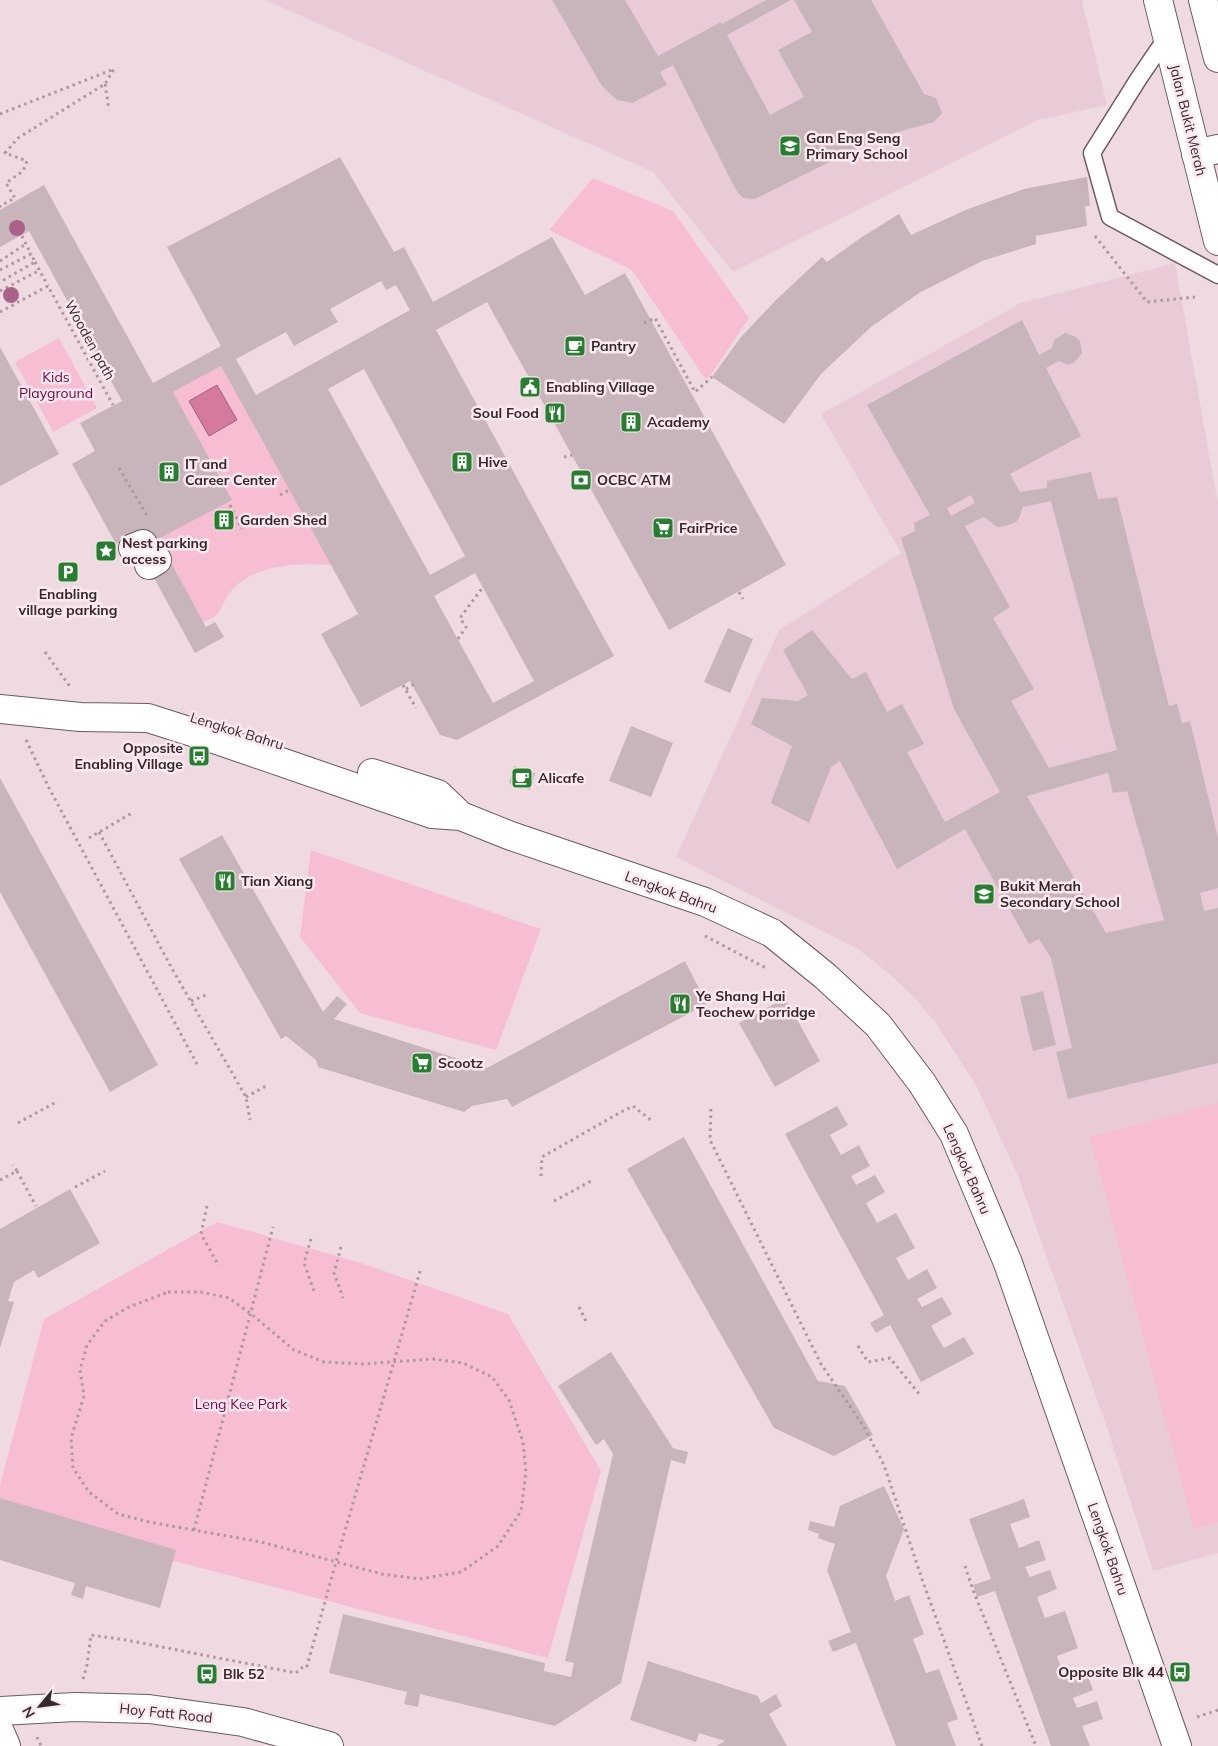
<svg xmlns="http://www.w3.org/2000/svg" width="1218" height="1746" font-family="Mulish,sans-serif">
<style>
.built{fill:#e8cbd6}
.green{fill:#f7bdd3}
.water{fill:#d47a9f;stroke:#a3627c}
.building{fill:#c8b4bb;fill-rule:evenodd}
.lines{fill:none;stroke-linecap:round;stroke-linejoin:round}
.lane-casing{stroke:#6c5a60;stroke-width:19}
.street-casing{stroke:#6c5a60;stroke-width:30}
.primary-casing{stroke:#6c5a60;stroke-width:30}
.path{stroke:#aa999e;stroke-width:3;stroke-dasharray:2.5 4;stroke-linecap:butt}
.lane{stroke:#fff;stroke-width:16}
.street{stroke:#fff;stroke-width:28}
.primary{stroke:#fff;stroke-width:28}
.tree{fill:#ab6289}
.labels{text-anchor:middle;stroke-width:5;stroke-linejoin:round;paint-order:stroke}
.street-label{font-size:14px;fill:#322a2c;stroke:#fde8ef}
.poi-label{font-size:14px;font-weight:bold;fill:#322a2c;stroke:#fde8ef;text-anchor:start}
.park-label{font-size:14px;fill:#720041;stroke:#fde8ef}
</style>
<rect width="100%" height="100%" fill="#f0dae2"/>
<g class="built">
<polygon points="265,0 1082,0 1107,105 1038,120 733,272 653,172"/>
<polygon points="1175,263 1218,504 1218,1553 1153,1571 1105,1422 1018,1176 977,1087 936,1023 914,997 885,970 858,949 676,857 779,630 901,553 821,414 1021,303"/>
</g>
<g class="green">
<polygon points="593,178 673,211 749,318 710,376 705,379 632,270 549,230"/>
<polygon points="59,338 97,408 53,432 15,362"/>
<path d="M221,366L331,565C297,563 255,564 231,591C225,598 223,607 217,614C214,618 207,620 203,622L158,539L231,499L173,392Z"/>
<polygon points="311,850 541,929 496,1050 360,1013 300,937"/>
<polygon points="1218,1103 1218,1522 1194,1529 1090,1137"/>
<polygon points="217,1222 358,1262 508,1314 601,1471 548,1658 0,1516 0,1485 44,1319"/>
</g>
<polygon class="water" points="217,385 237,420 209,436 189,401"/>
<g class="building">
<polygon points="552,0 625,0 658,56 721,22 722,24 766,0 791,0 727,35 770,115 804,97 778,50 812,32 794,0 871,0 924,94 936,98 942,113 934,122 880,137 755,199 743,198 736,190 673,65 660,72 667,85 632,103 617,100 602,86"/>
<path d="M340,157L394,252L404,247L433,302L552,237L585,295L625,273L786,565L669,630L487,302L436,330L614,656L457,740L440,735L410,681L361,707L321,634L358,614L221,366L173,392L232,500L158,539L206,627L215,622L224,637L195,653L131,536L116,544L72,464L95,451L80,423L122,401L29,231L0,247V210L44,185L153,383L221,346L167,247ZM381,281L386,290L396,285L410,310L256,395L236,359L286,332L294,346L338,322L330,309ZM364,369L465,556L430,575L328,389ZM475,573L534,681L493,703L434,596Z"/>
<polygon points="1087,177 1090,206 1085,206 1087,226 1036,236 1036,244 982,261 919,293 871,327 821,374 784,424 712,377 741,337 777,299 822,257 827,262 862,237 899,214 911,235 968,209 1024,189"/>
<path d="M1022,320L1039,355L1052,348L1054,340L1065,333L1076,337L1080,341L1082,353L1075,362L1068,365L1059,361L1046,368L1081,436L1010,474L1020,492L1047,488V481L1091,472L1098,499L1117,497L1169,706L1177,704L1182,723L1190,721L1218,838V888L1200,893L1204,911L1218,908V1063L1068,1099L1056,1052L1072,1048L1051,958L1039,939L1029,944L965,829L897,869L840,761L831,767L809,823L771,803L792,746L751,724L762,698L798,701L808,695L783,650L812,630L852,679L866,672L887,712L902,704L924,744L907,752L945,822L1000,792L954,709L901,538L915,531L914,523L930,515L867,405ZM971,495L975,503L951,516L947,508ZM1051,501L1117,750L1049,768L1011,701L1034,689L993,618L1010,607L965,526L984,517L997,527L1006,526L1016,522L1020,516L1023,507ZM1108,773L1113,793L1127,791L1164,920L1106,933L1027,796Z"/>
<polygon points="0,347 59,454 0,486"/>
<polygon points="227,510 235,523 220,531 213,518"/>
<polygon points="728,628 753,639 730,693 704,682"/>
<polygon points="631,726 673,743 651,797 609,781"/>
<polygon points="514,766 535,773 530,790 509,783"/>
<polygon points="0,778 158,1065 110,1092 0,892"/>
<polygon points="222,835 323,1012 337,996 347,1004 334,1019 487,1068 685,961 707,1004 512,1107 507,1099 472,1106 464,1112 318,1067 316,1060 286,1036 281,1039 179,859"/>
<polygon points="1043,991 1056,1045 1033,1051 1020,997"/>
<polygon points="785,998 820,1061 775,1087 739,1023"/>
<polygon points="837,1106 848,1125 830,1135 841,1155 859,1145 870,1166 851,1176 856,1185 875,1175 885,1192 866,1203 877,1223 896,1213 915,1248 896,1258 908,1280 927,1269 937,1288 917,1299 922,1307 942,1297 952,1314 931,1326 944,1348 964,1337 974,1354 921,1382 890,1325 876,1333 870,1323 884,1315 785,1134"/>
<polygon points="684,1137 818,1381 845,1386 873,1435 834,1456 774,1428 627,1169"/>
<polygon points="70,1189 100,1243 38,1278 34,1270 14,1282 8,1301 14,1302 0,1348 0,1229"/>
<polygon points="611,1352 673,1448 688,1452 685,1464 671,1460 621,1683 555,1726 420,1694 418,1707 404,1704 407,1692 329,1673 343,1614 545,1663 544,1671 571,1677 574,1663 565,1661 613,1454 604,1439 596,1445 558,1386"/>
<polygon points="884,1486 904,1529 886,1576 895,1601 909,1595 924,1634 913,1639 926,1673 939,1669 958,1719 947,1723 956,1746 896,1746 856,1643 833,1652 828,1641 851,1632 827,1570 835,1544 818,1538 819,1534 808,1530 810,1521 834,1527 840,1506"/>
<polygon points="0,1498 176,1550 160,1608 86,1586 83,1599 71,1595 75,1583 0,1560"/>
<polygon points="1024,1499 1030,1517 1010,1524 1019,1548 1039,1540 1046,1560 1025,1567 1030,1577 1050,1570 1057,1589 1037,1597 1045,1618 1065,1611 1078,1648 1057,1656 1065,1678 1086,1671 1093,1690 1073,1698 1077,1708 1097,1701 1103,1719 1082,1726 1090,1746 1051,1746 995,1591 977,1597 973,1585 991,1579 969,1519"/>
<polygon points="648,1661 758,1696 761,1703 776,1694 782,1706 769,1714 787,1746 716,1746 725,1741 699,1733 696,1742 630,1720"/>
</g>
<g class="lines">
<g class="lane-casing">
<polyline id="lane" points="1167,37 1139,78 1092,153 1110,217 1218,275"/>
</g>
<g class="street-casing">
<g id="street">
<polyline points="1196,154 1218,149"/>
<polyline points="133,548 143,544"/>
<polyline points="149,565 157,560"/>
<polyline points="0,709 80,717 148,718 220,741 432,814 461,816 511,836 705,902 772,933 825,976 878,1025 922,1083 954,1134 1008,1263 1177,1746"/>
<polyline points="372,773 438,794 461,816"/>
<polyline points="0,1711 75,1707 149,1709 243,1722 329,1746"/>
<polyline points="0,1732 6,1746"/>
</g>
</g>
<g class="primary-casing">
<g id="primary">
<polyline points="1158,0 1218,241"/>
<polyline points="1203,0 1218,58"/>
</g>
</g>
<g class="path">
<polyline points="105,84 109,110"/>
<polyline points="0,114 114,69 105,84 18,138 5,153 27,161 23,171 6,183 15,198 0,206 2,209"/>
<polyline points="22,236 31,254"/>
<polyline points="1095,236 1147,302 1195,297"/>
<polyline points="0,261 26,244"/>
<polyline points="35,262 48,286"/>
<polyline points="0,270 31,254 35,262 0,282"/>
<polyline points="0,291 40,270"/>
<polyline points="0,312 48,286 113,405"/>
<polyline points="644,323 655,318 695,392 712,377"/>
<polyline points="564,457 572,455"/>
<polyline points="119,468 148,517"/>
<polyline points="280,495 289,490"/>
<polyline points="230,505 242,529"/>
<polyline points="739,592 743,599"/>
<polyline points="458,639 466,627 460,618 483,587"/>
<polyline points="45,652 71,688"/>
<polyline points="403,685 416,708"/>
<polyline points="406,689 414,684"/>
<polyline points="26,740 49,788 198,1066"/>
<polyline points="99,832 171,967 246,1097 250,1120"/>
<polyline points="89,838 132,813"/>
<polyline points="705,936 766,968"/>
<polyline points="191,1001 208,994"/>
<polyline points="246,1097 266,1086"/>
<polyline points="711,1109 710,1140 821,1364 864,1427 884,1465 922,1579 982,1746"/>
<polyline points="18,1123 58,1101"/>
<polyline points="17,1171 36,1206"/>
<polyline points="541,1176 542,1157 621,1112 633,1106 652,1121"/>
<polyline points="0,1180 17,1171 13,1165"/>
<polyline points="75,1187 105,1171"/>
<polyline points="554,1201 593,1180"/>
<polyline points="207,1206 201,1234 219,1266"/>
<polyline points="311,1239 304,1263 314,1291"/>
<polyline points="341,1247 334,1273 343,1298"/>
<polygon points="168,1292 201,1292 229,1298 250,1313 294,1350 324,1362 363,1364 433,1359 463,1363 492,1377 509,1400 523,1442 526,1472 521,1511 498,1546 461,1572 419,1579 382,1574 261,1542 149,1522 118,1514 89,1492 73,1468 71,1438 84,1396 80,1370 87,1345 105,1321 129,1307"/>
<polyline points="579,1307 586,1321"/>
<polyline points="858,1346 868,1362 890,1358 920,1395"/>
<polyline points="194,1530 273,1227"/>
<polyline points="965,1566 973,1590 1036,1746"/>
<polyline points="83,1679 87,1665 91,1635 126,1640 296,1673 305,1665 307,1666 336,1562 421,1268"/>
<polyline points="1197,1717 1218,1710"/>
<polyline points="37,1737 41,1746"/>
</g>
<use href="#lane" class="lane"/>
<use href="#street" class="street"/>
<use href="#primary" class="primary"/>
</g>
<g class="tree">
<circle cx="17" cy="228" r="8"/>
<circle cx="11" cy="295" r="8"/>
</g>
<defs>
<g id="school-square" transform="scale(1.125)"><rect x="-9" y="-9" width="18" height="18" rx="4" fill="#257f2e" stroke="#fde8ef"/><path d="M0-5L7-2L0 1L-7-2ZM-4 1L0 2.5L4 1V4Q0 6-4 4Z" fill="#fff"/></g>
<g id="cafe-square" transform="scale(1.125)"><rect x="-9" y="-9" width="18" height="18" rx="4" fill="#257f2e" stroke="#fde8ef"/><path d="M-5.5-4.5H6V0H3Q3 3.5 0 3.5H-2.5Q-5.5 3.5-5.5 0ZM3-3.2v2h1.7v-2ZM-6 4.5H4V6H-6Z" fill="#fff"/></g>
<g id="civic-square" transform="scale(1.125)"><rect x="-9" y="-9" width="18" height="18" rx="4" fill="#257f2e" stroke="#fde8ef"/><path d="M-.6-6.5H3V-4.5H.6V-3L4-1V1h2V6H-6V1h2V-1L-.6-3ZM-1.2 2.5V6h2.4V2.5Z" fill="#fff"/></g>
<g id="restaurant-square" transform="scale(1.125)"><rect x="-9" y="-9" width="18" height="18" rx="4" fill="#257f2e" stroke="#fde8ef"/><path d="M-5-6h1v4h1v-4h1v4h1v-4h1v5L-1.5 .5V6h-2V.5L-5-1ZM5-6V6H3V1.5H1.5Q1.5-4 5-6Z" fill="#fff"/></g>
<g id="building-square" transform="scale(1.125)"><rect x="-9" y="-9" width="18" height="18" rx="4" fill="#257f2e" stroke="#fde8ef"/><path d="M-4-6H4V6H1V3H-1V6H-4ZM-2.5-4.3h1.7v1.8h-1.7ZM.8-4.3h1.7v1.8H.8ZM-2.5-1h1.7V.8h-1.7ZM.8-1h1.7V.8H.8Z" fill="#fff"/></g>
<g id="bank-square" transform="scale(1.125)"><rect x="-9" y="-9" width="18" height="18" rx="4" fill="#257f2e" stroke="#fde8ef"/><path d="M-6-4H6V4H-6ZM0-2.3a2.3 2.3 0 1 0 0 4.6a2.3 2.3 0 1 0 0-4.6Z" fill="#fff"/></g>
<g id="supermarket-square" transform="scale(1.125)"><rect x="-9" y="-9" width="18" height="18" rx="4" fill="#257f2e" stroke="#fde8ef"/><path d="M-6-5.5h2.5l.6 2H6L4.5 2H-2.5L-4.4-4H-6ZM-1.5 3.2a1.3 1.3 0 1 0 .1 0ZM3 3.2a1.3 1.3 0 1 0 .1 0Z" fill="#fff"/></g>
<g id="sight-square" transform="scale(1.125)"><rect x="-9" y="-9" width="18" height="18" rx="4" fill="#257f2e" stroke="#fde8ef"/><path d="M0-6L1.8-2.2L6-1.7L2.9 1.2L3.7 5.4L0 3.3L-3.7 5.4L-2.9 1.2L-6-1.7L-1.8-2.2Z" fill="#fff"/></g>
<g id="parking-square" transform="scale(1.125)"><rect x="-9" y="-9" width="18" height="18" rx="4" fill="#257f2e" stroke="#fde8ef"/><path d="M-3.5-5.5H1a3.5 3.5 0 0 1 0 7H-1V5.5H-3.5ZM-1-3.4V-.6H.8a1.4 1.4 0 0 0 0-2.8Z" fill="#fff"/></g>
<g id="bus-square" transform="scale(1.125)"><rect x="-9" y="-9" width="18" height="18" rx="4" fill="#257f2e" stroke="#fde8ef"/><path d="M-5-6H5V4H4V6H2V4H-2V6H-4V4H-5ZM-3.5-4V0h7V-4ZM-3.5 1.2v1.5H-2V1.2ZM2 1.2v1.5H3.5V1.2Z" fill="#fff"/></g>
</defs>
<g fill-rule="evenodd">
<use href="#school-square" x="790" y="146"/>
<use href="#cafe-square" x="575" y="346"/>
<use href="#civic-square" x="530" y="387"/>
<use href="#restaurant-square" x="555" y="413"/>
<use href="#building-square" x="631" y="422"/>
<use href="#building-square" x="462" y="462"/>
<use href="#building-square" x="169" y="472"/>
<use href="#bank-square" x="581" y="480"/>
<use href="#building-square" x="224" y="520"/>
<use href="#supermarket-square" x="663" y="528"/>
<use href="#sight-square" x="106" y="551"/>
<use href="#parking-square" x="68" y="572"/>
<use href="#bus-square" x="199" y="756"/>
<use href="#cafe-square" x="522" y="778"/>
<use href="#restaurant-square" x="225" y="881"/>
<use href="#school-square" x="984" y="894"/>
<use href="#restaurant-square" x="680" y="1004"/>
<use href="#supermarket-square" x="422" y="1063"/>
<use href="#bus-square" x="1180" y="1672"/>
<use href="#bus-square" x="207" y="1674"/>
</g>
<g class="labels">
<g class="street-label">
<text transform="translate(1188 120) rotate(76)" y="5">Jalan Bukit Merah</text>
<text transform="translate(90 340) rotate(61)" y="5">Wooden path</text>
<text transform="translate(237 731) rotate(17)" y="5">Lengkok Bahru</text>
<text transform="translate(671 892) rotate(20)" y="5">Lengkok Bahru</text>
<text transform="translate(967 1169) rotate(66)" y="5">Lengkok Bahru</text>
<text transform="translate(1108 1549) rotate(71)" y="5">Lengkok Bahru</text>
<text transform="translate(166 1713) rotate(6)" y="5">Hoy Fatt Road</text>
</g>
<g class="poi-label">
<text x="806" y="143">Gan Eng Seng<tspan x="806" dy="16">Primary School</tspan></text>
<text x="591" y="351">Pantry</text>
<text x="546" y="392">Enabling Village</text>
<text x="539" y="418" text-anchor="end">Soul Food</text>
<text x="647" y="427">Academy</text>
<text x="478" y="467">Hive</text>
<text x="185" y="469">IT and<tspan x="185" dy="16">Career Center</tspan></text>
<text x="597" y="485">OCBC ATM</text>
<text x="240" y="525">Garden Shed</text>
<text x="679" y="533">FairPrice</text>
<text x="122" y="548">Nest parking<tspan x="122" dy="16">access</tspan></text>
<text x="68" y="599" text-anchor="middle">Enabling<tspan x="68" dy="16">village parking</tspan></text>
<text x="183" y="753" text-anchor="end">Opposite<tspan x="183" dy="16">Enabling Village</tspan></text>
<text x="538" y="783">Alicafe</text>
<text x="241" y="886">Tian Xiang</text>
<text x="1000" y="891">Bukit Merah<tspan x="1000" dy="16">Secondary School</tspan></text>
<text x="696" y="1001">Ye Shang Hai<tspan x="696" dy="16">Teochew porridge</tspan></text>
<text x="438" y="1068">Scootz</text>
<text x="1164" y="1677" text-anchor="end">Opposite Blk 44</text>
<text x="223" y="1679">Blk 52</text>
</g>
<g class="park-label">
<text x="56" y="382">Kids<tspan x="56" dy="16">Playground</tspan></text>
<text x="241" y="1409">Leng Kee Park</text>
</g>
</g>
<g transform="translate(40 1706) rotate(241)" stroke="#fde8ef" stroke-width="4" paint-order="stroke">
<path d="M0-4L9 19L0 12L-9 19Z" fill="#322a2c"/>
<text y="-8" font-size="14" font-weight="bold" text-anchor="middle" fill="#322a2c">N</text>
</g>
</svg>
